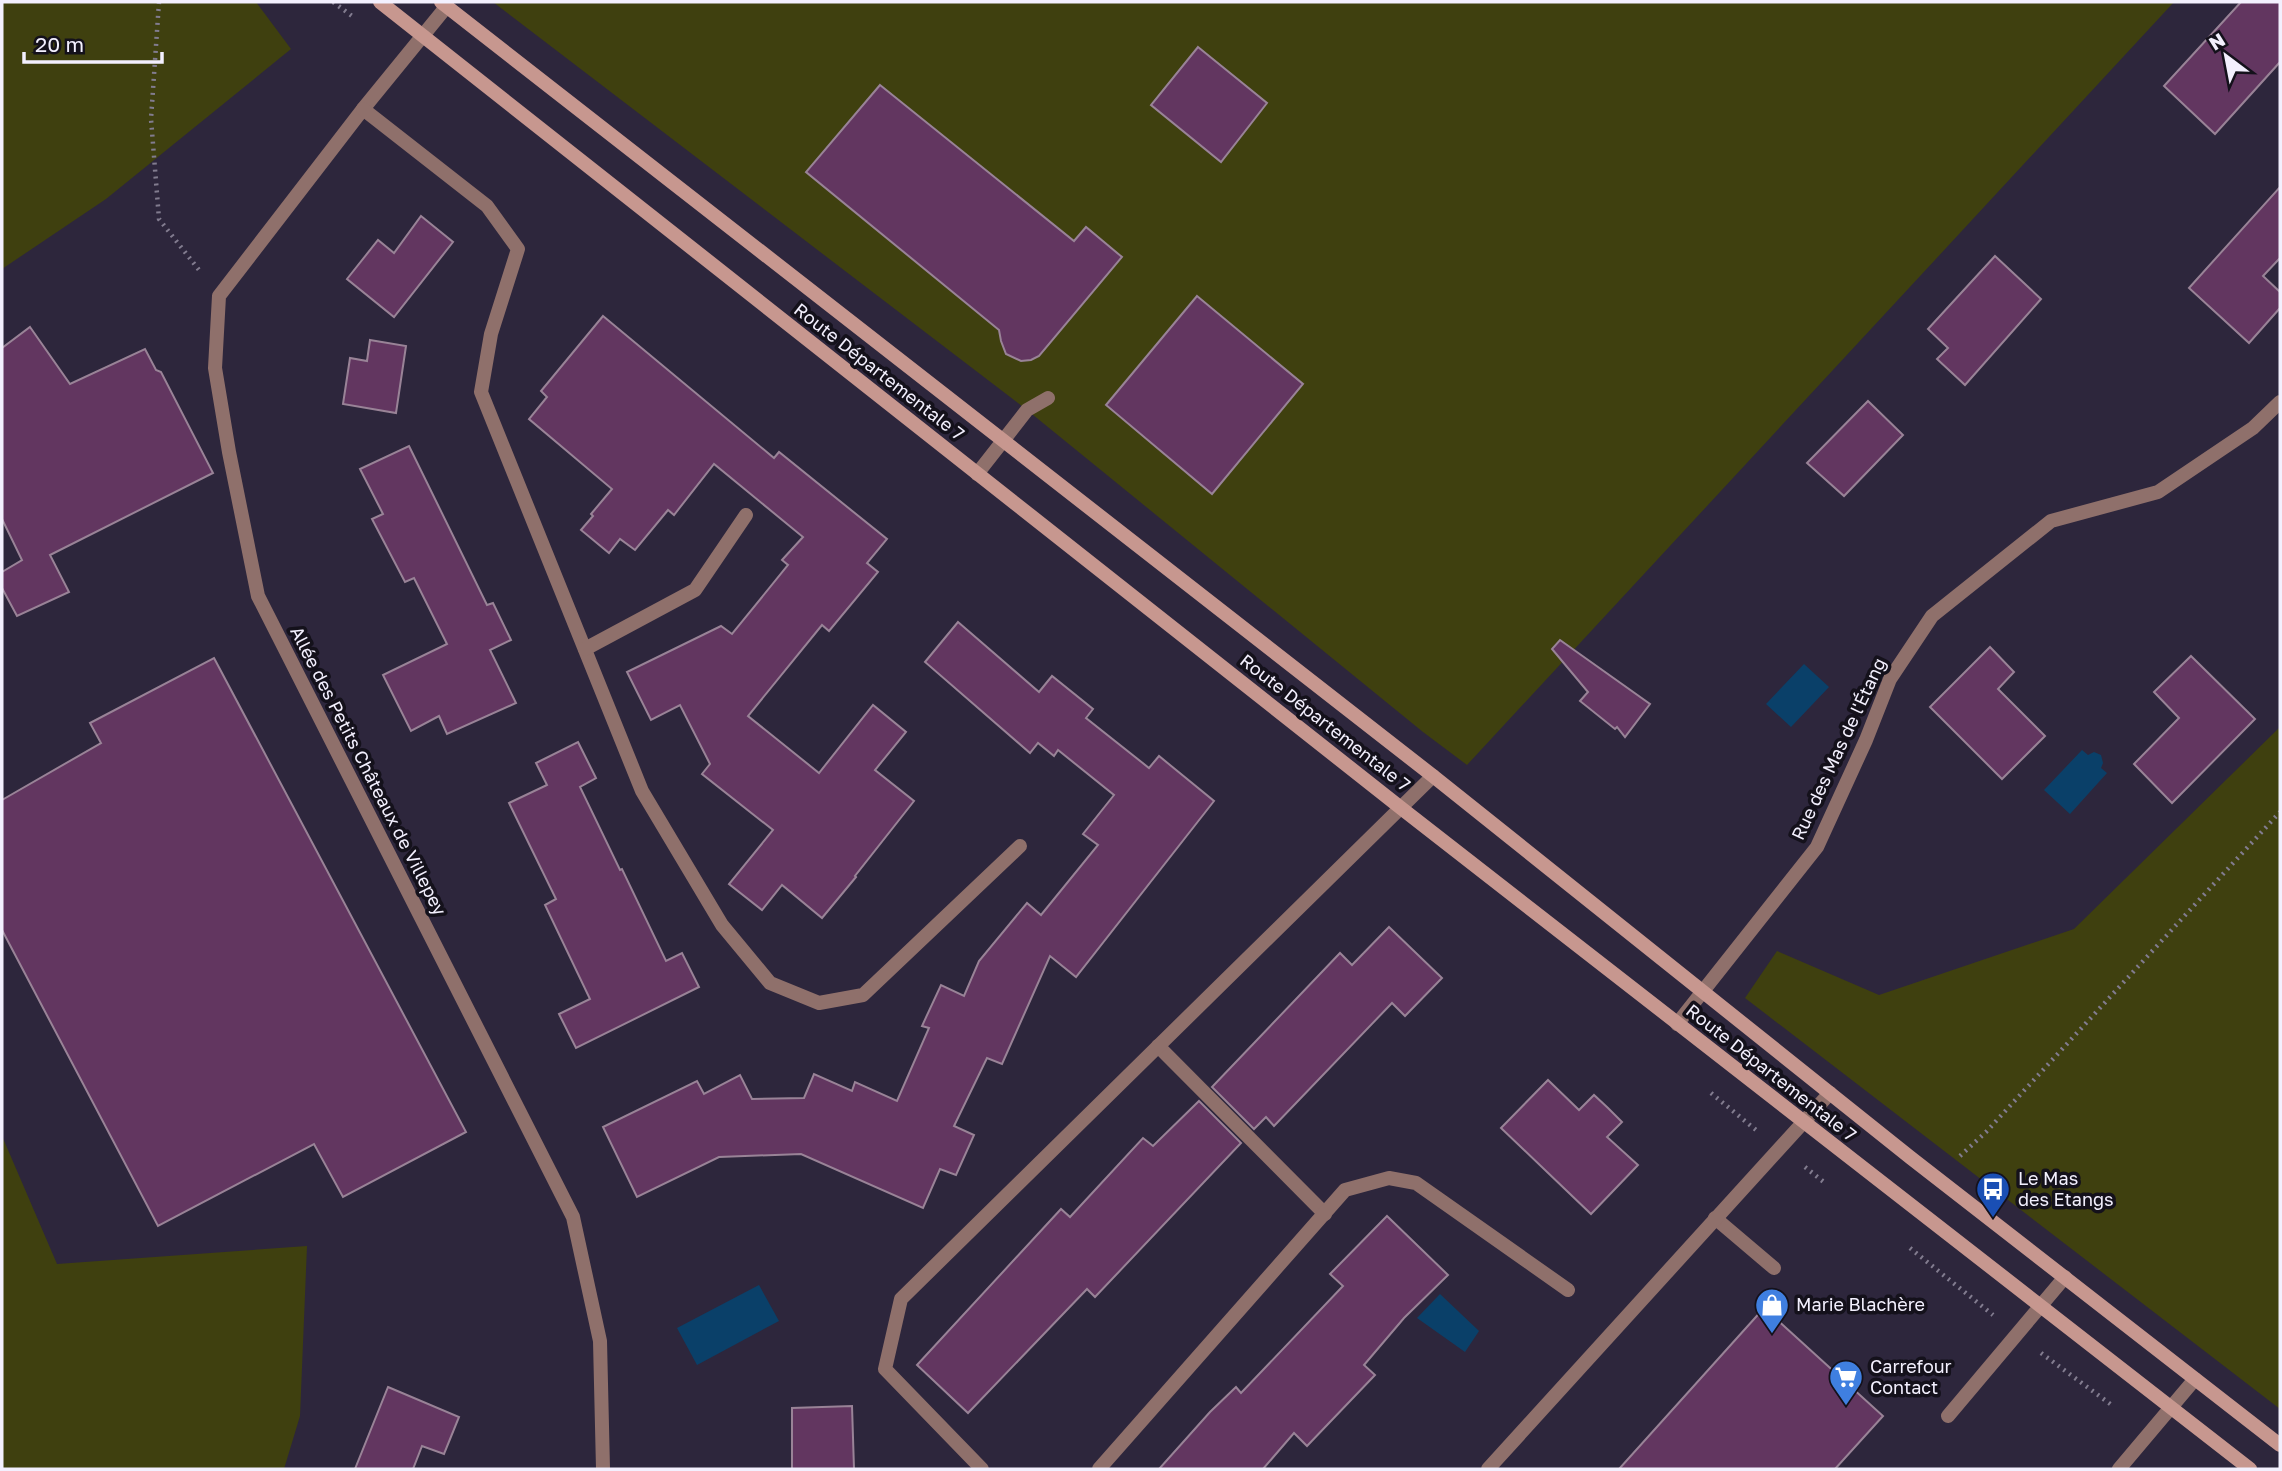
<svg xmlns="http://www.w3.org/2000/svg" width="2282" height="1471" font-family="'Golos Text',sans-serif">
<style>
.green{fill:#3f400f}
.water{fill:#0a4069}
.building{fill:#623660;stroke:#998397;stroke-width:2}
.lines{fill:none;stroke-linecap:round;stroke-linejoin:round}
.path{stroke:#827c8f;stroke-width:4.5;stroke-dasharray:2 5;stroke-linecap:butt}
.service{stroke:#8f706b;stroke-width:14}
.minor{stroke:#8f706b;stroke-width:14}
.secondary{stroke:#c7978f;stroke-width:14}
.labels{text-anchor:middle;stroke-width:7;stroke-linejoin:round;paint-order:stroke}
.street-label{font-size:18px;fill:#f3f0fe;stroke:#14111b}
.poi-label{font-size:18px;fill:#f3f0fe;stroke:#14111b;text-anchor:start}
</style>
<rect width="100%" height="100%" fill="#2d263c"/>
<g class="green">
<polygon points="2,2 256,2 291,49 106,199 2,269"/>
<polygon points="493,2 2174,2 1467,765 1423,732 1027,410"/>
<polygon points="2280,727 2280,1409 1745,998 1777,951 1879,995 2074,929"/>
<polygon points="2,1136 57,1264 307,1246 300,1416 284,1469 2,1469"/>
</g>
<g class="water">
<polygon points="1804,664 1829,687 1791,727 1766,704"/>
<polygon points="2082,750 2088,755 2094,752 2101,755 2103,763 2101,768 2107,773 2070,814 2044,790"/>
<polygon points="759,1285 779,1321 697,1365 677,1328"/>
<polygon points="1440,1294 1479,1331 1465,1352 1417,1318"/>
</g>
<g class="building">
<polygon points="2241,2 2280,2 2280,62 2215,134 2164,86"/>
<polygon points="1198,47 1267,103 1221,162 1151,105"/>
<polygon points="880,85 1074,241 1086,227 1122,257 1039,356 1031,360 1021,361 1006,354 1001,341 999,330 806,172"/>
<polygon points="2280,187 2280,258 2263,276 2280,292 2280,308 2249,343 2189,288"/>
<polygon points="421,216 453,242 394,317 347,279 378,240 394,253"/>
<polygon points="1995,256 2041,299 1965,385 1937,359 1948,348 1928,329"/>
<polygon points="1197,296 1303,384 1212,494 1106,405"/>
<polygon points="603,316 774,458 779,452 887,539 867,563 878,572 829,631 822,625 748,716 819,773 873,705 906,732 875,770 914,801 855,876 856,877 822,918 782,885 762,910 729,884 773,830 702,774 710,764 680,705 651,720 627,672 721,626 732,634 788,565 782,560 803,537 714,464 674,515 668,510 635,550 620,539 609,553 581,530 593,516 591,514 612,489 529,419 547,397 541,391"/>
<polygon points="30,327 70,384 145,349 156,370 161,372 213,473 50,555 69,592 17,616 2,588 2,572 22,560 2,519 2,348"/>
<polygon points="370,340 406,346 396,413 343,404 350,358 367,361"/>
<polygon points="1868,401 1903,435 1844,496 1807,463"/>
<polygon points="409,446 487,605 493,603 511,640 490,650 516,703 447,734 439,716 411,731 383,675 447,644 414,578 405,582 372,519 383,514 360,469"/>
<polygon points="958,622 1039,692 1052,676 1093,709 1086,718 1149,768 1159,756 1214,801 1076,977 1050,956 1002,1064 987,1058 954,1126 974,1135 956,1175 940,1169 923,1208 801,1154 719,1157 637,1197 603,1127 697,1081 704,1094 740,1075 752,1099 804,1098 814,1074 852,1091 855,1082 897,1101 929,1028 922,1026 941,985 964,996 979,961 1027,903 1041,915 1098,845 1083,834 1114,795 1058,750 1054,756 1038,743 1030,753 925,662"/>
<polygon points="1560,640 1650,704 1625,737 1617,727 1615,729 1580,701 1588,692 1552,649"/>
<polygon points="1990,647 2014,672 1998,689 2045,736 2002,779 1930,707"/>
<polygon points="2191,656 2255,719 2172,803 2134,764 2179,718 2154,692"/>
<polygon points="214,658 466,1132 343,1197 314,1144 158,1226 2,930 2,800 101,743 90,723"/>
<polygon points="578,742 596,778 580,787 620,870 622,869 666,961 682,953 699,987 576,1048 559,1014 590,999 545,905 556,899 509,803 547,785 536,763"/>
<polygon points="1389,927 1442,978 1405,1016 1392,1003 1274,1126 1266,1117 1254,1129 1212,1087 1340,953 1352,965"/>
<polygon points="1548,1080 1579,1110 1594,1095 1608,1108 1622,1122 1607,1137 1638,1165 1591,1214 1501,1128"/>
<polygon points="1199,1101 1241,1143 1095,1297 1087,1289 968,1413 917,1365 1061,1209 1070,1217 1143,1138 1153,1146"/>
<polygon points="1387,1216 1448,1275 1404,1318 1364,1365 1375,1375 1307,1446 1294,1433 1263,1469 1159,1469 1210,1412 1236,1387 1241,1393 1343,1286 1330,1274"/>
<polygon points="1764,1308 1883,1416 1835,1469 1619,1469"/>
<polygon points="388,1387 459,1417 444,1454 422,1446 413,1469 355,1469"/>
<polygon points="852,1406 854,1469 792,1469 792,1408"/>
</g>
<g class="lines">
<g class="path">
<polyline points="159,2 151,119 159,219 199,270"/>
<polyline points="333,2 352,16"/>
<polyline points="1711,1093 1756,1130"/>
<polyline points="1960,1156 1986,1132 2280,812"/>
<polyline points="1805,1167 1825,1183"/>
<polyline points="1910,1248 1993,1315"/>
<polyline points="2041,1353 2113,1406"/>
</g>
<g class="service">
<polyline points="977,474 1027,410 1048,398"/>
<polyline points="1715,1218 1774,1268"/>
<polyline points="1948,1416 2065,1277"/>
<polyline points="1488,1469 1830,1093"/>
</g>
<g class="minor">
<polyline points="447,6 363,109 219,296 215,368 229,452 258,596 573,1217 600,1341 603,1469"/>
<polyline points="363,109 487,206 518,249 491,334 481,392 642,791 722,925 770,983 819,1003 863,995 1020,846"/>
<polyline points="585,649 695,590 746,515"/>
<polyline points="1677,1024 1817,847 1866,740 1890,679 1932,616 2051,521 2158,492 2253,428 2280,402"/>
<polyline points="1158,1046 1325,1214"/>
<polyline points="982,1469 885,1369 901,1299 1433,776"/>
<polyline points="1099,1469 1345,1190 1389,1178 1416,1183 1568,1290"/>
<polyline points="2119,1469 2195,1379"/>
</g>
<g class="secondary">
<polyline points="380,2 1401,808 2250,1469"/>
<polyline points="441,2 1433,776 1911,1158 2280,1445"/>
</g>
</g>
<defs>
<g id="bus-pin" transform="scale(1.75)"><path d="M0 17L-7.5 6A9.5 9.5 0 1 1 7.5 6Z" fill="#1a4fb4" stroke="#14111b"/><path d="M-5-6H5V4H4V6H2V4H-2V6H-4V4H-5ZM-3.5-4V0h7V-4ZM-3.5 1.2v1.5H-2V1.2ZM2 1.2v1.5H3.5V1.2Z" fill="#fff"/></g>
<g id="shop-pin" transform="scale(1.75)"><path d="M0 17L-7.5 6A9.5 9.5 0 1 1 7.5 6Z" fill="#3f7fe0" stroke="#14111b"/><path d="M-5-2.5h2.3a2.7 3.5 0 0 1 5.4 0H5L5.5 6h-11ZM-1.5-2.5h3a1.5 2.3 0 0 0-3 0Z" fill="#fff"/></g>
<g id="supermarket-pin" transform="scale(1.75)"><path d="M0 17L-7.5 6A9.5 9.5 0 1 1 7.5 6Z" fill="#3f7fe0" stroke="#14111b"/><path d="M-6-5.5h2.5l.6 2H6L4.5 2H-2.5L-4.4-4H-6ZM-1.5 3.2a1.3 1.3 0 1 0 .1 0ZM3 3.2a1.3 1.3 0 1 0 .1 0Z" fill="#fff"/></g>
</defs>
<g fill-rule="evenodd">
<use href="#bus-pin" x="1993" y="1189"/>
<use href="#shop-pin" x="1772" y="1305"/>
<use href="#supermarket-pin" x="1846" y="1377"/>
</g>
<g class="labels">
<g class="street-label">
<text transform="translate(879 372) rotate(38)" y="6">Route Départementale 7</text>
<text transform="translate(1325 723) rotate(38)" y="6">Route Départementale 7</text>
<text transform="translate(1839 749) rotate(-65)" y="6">Rue des Mas de l'Étang</text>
<text transform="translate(368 771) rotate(63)" y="6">Allée des Petits Châteaux de Villepey</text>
<text transform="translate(1771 1073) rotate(38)" y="6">Route Départementale 7</text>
</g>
<g class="poi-label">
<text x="2018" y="1185">Le Mas<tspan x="2018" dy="21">des Etangs</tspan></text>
<text x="1796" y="1311">Marie Blachère</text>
<text x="1870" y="1373">Carrefour<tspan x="1870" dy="21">Contact</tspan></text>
</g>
</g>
<rect width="2282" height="1471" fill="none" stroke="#f3f0fe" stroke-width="7"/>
<g transform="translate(2226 56) rotate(328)" stroke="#14111b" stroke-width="5" paint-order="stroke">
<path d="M0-5L12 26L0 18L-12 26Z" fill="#f3f0fe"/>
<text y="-10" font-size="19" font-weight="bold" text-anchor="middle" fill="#f3f0fe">N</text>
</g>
<path d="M24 52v10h138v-10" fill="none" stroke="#f3f0fe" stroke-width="3.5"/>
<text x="35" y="52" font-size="21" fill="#f3f0fe" stroke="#14111b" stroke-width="5" paint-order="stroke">20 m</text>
</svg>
